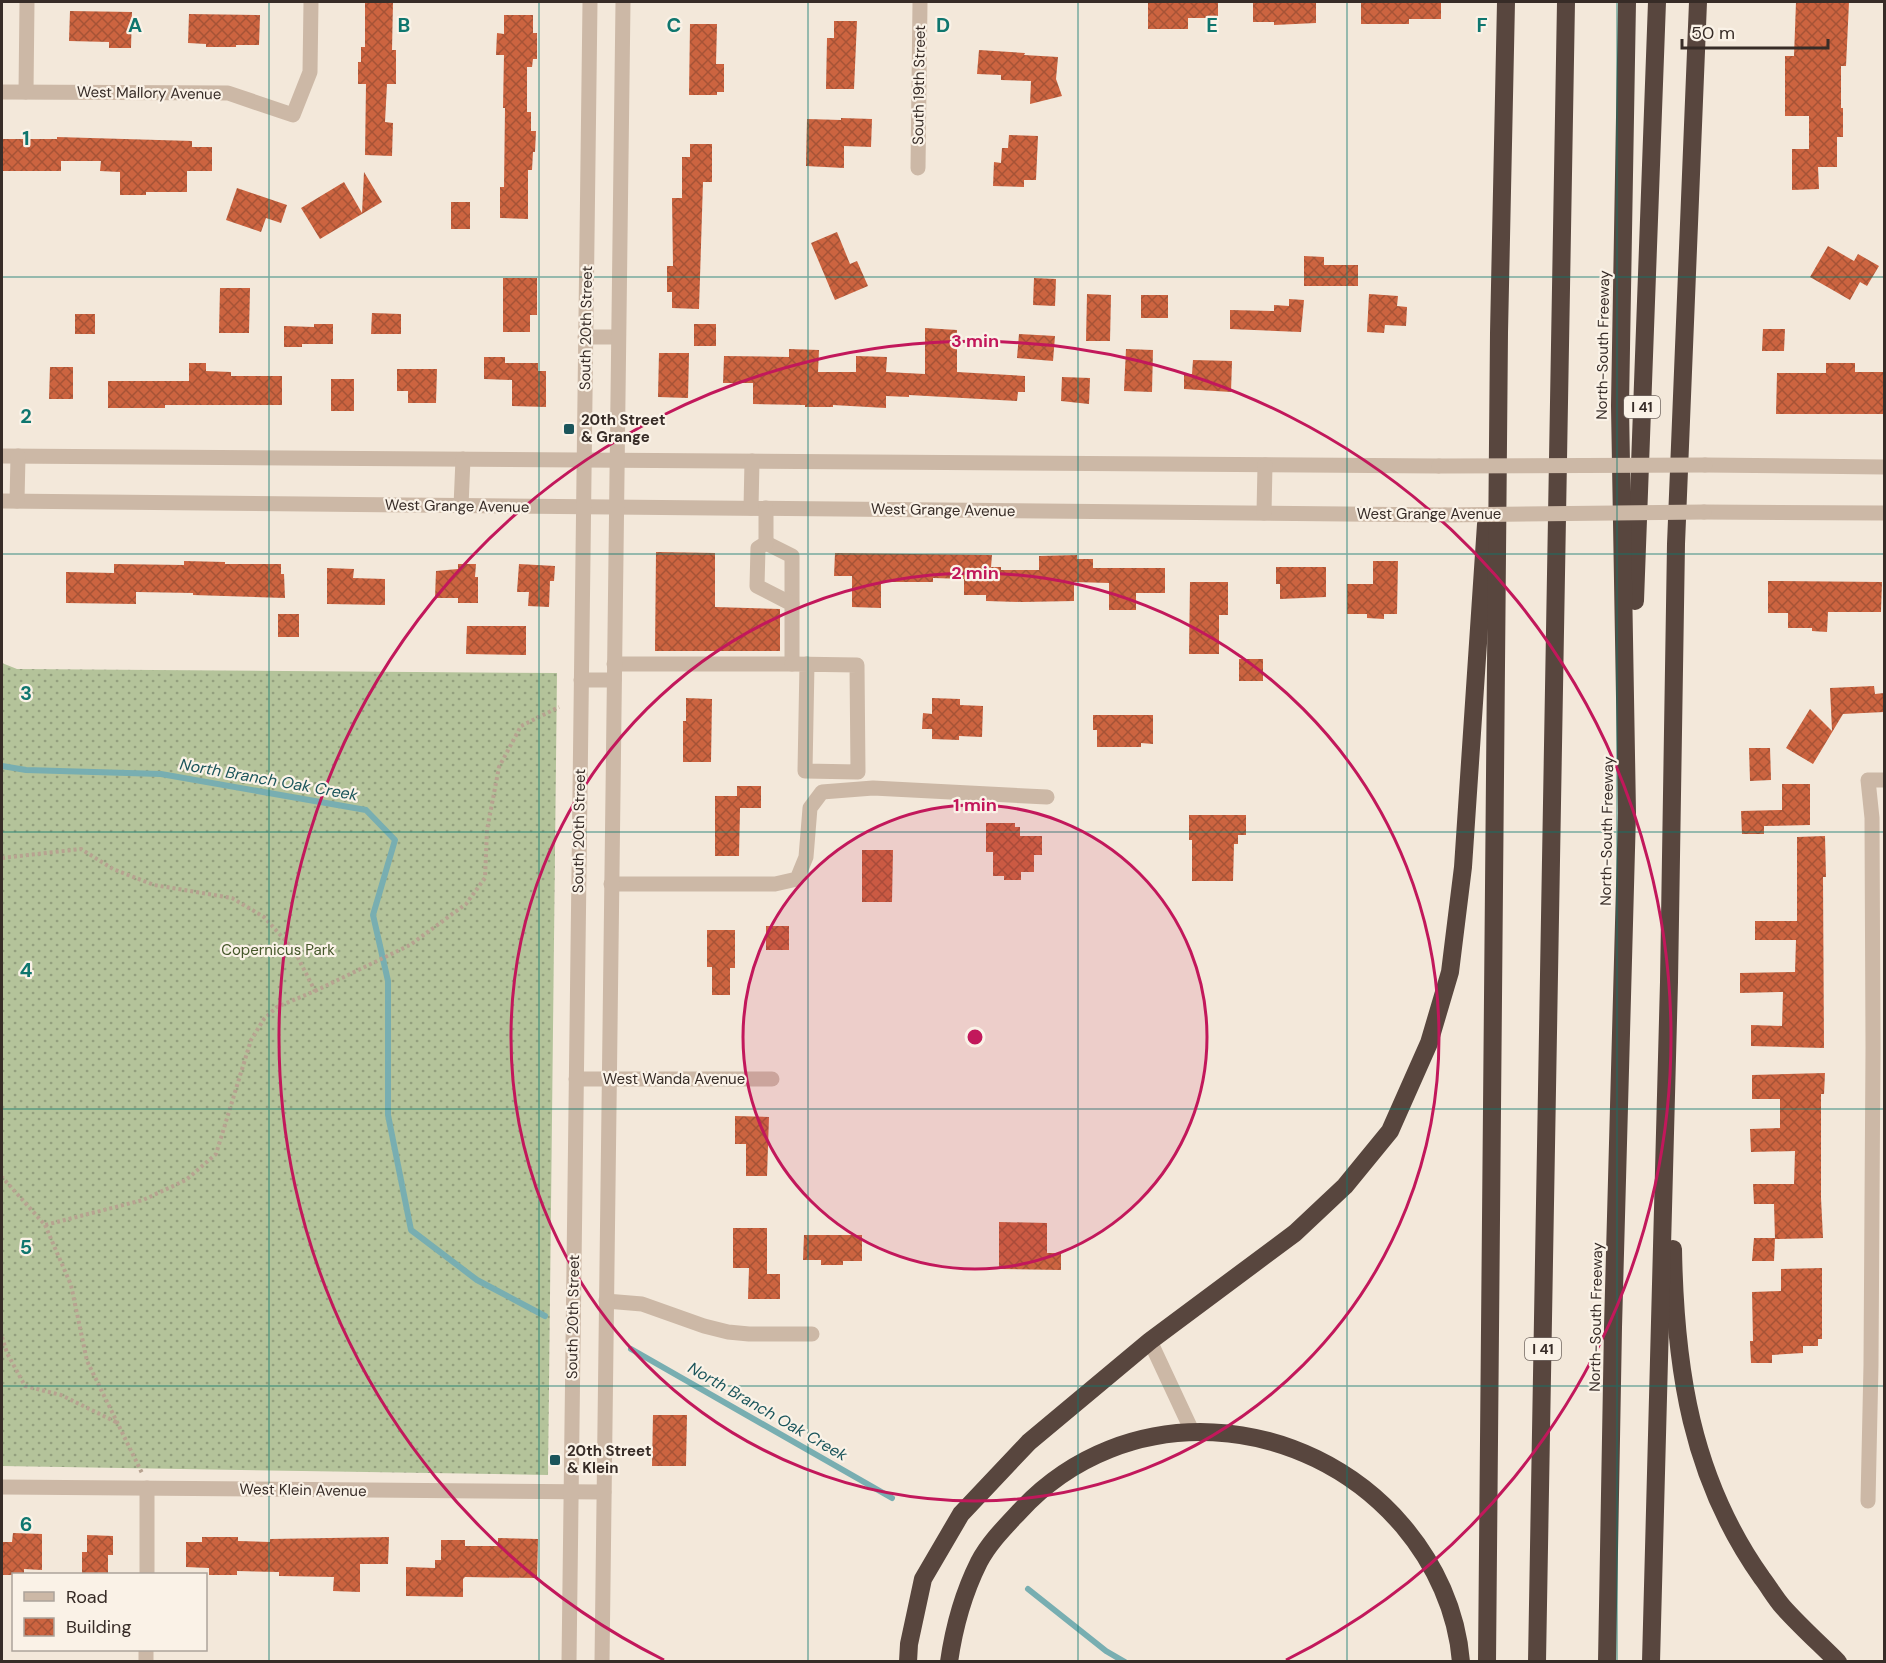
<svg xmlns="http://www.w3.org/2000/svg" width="1886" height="1663" font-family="'DM Sans',sans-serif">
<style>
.grass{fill:url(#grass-dots)}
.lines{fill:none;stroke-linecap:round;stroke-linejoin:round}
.stream{stroke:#78aeb1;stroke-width:6}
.building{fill:url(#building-cross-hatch)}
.path{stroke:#b7a290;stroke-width:4;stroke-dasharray:3 3;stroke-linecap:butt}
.minor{stroke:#ccb8a6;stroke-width:15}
.highway{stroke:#58463e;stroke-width:18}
.minor-bridge{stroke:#ccb8a6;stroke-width:15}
.grid{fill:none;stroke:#0f766e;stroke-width:1.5;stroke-opacity:0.55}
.ring{fill:none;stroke:#c2185b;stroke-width:3}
.poi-dot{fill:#1b555b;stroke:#faf2e7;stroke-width:2}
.labels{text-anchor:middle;stroke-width:4.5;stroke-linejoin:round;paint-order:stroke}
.shield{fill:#faf2e7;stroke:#726761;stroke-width:1.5}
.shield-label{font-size:14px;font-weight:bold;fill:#372c27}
.street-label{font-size:15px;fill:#372c27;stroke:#faf2e7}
.poi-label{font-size:15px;font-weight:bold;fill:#372c27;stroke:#faf2e7;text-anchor:start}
.park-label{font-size:15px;fill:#45572a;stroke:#faf2e7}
.water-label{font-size:16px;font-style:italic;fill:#1b555b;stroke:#faf2e7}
.grid-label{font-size:20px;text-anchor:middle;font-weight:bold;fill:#0f766e;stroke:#faf2e7;stroke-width:4.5;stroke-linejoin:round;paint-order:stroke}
.centre{fill:#c2185b;stroke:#faf2e7;stroke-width:3}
.ring-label{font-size:18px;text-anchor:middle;font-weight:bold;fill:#c2185b;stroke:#faf2e7;stroke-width:4.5;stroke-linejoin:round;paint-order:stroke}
</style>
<defs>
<pattern id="grass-dots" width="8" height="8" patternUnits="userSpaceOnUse" patternTransform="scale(1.5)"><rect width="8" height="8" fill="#b4c39a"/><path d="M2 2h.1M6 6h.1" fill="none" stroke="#939f7e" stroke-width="1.8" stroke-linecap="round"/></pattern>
<pattern id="building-cross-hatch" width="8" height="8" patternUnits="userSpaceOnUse" patternTransform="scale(1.5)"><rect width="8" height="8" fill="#cc6440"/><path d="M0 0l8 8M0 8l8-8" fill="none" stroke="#a65336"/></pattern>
</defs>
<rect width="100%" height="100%" fill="#f3e8da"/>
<polygon class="grass" points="2,663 17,669 557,673 548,1475 2,1466"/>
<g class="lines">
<g class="stream">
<polyline points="2,766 26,770 161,774 366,810 395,840 373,915 388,981 388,1115 411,1230 477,1280 545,1316"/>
<polyline points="631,1349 892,1498"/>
<polyline points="1028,1589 1106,1651 1125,1662"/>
</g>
</g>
<g class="building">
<polygon points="365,2 393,2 392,50 396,50 396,84 387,84 385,122 393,123 392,156 365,155 366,84 358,84 358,62 361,62 361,47 365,47"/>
<polygon points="1148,2 1218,2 1218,18 1188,18 1188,29 1148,29"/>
<polygon points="1253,2 1316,2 1316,23 1274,25 1274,22 1253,22"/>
<polygon points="1361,2 1441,2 1441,19 1409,19 1409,24 1361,24"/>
<polygon points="1796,2 1849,2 1846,66 1841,66 1841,108 1843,108 1843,137 1837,137 1837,167 1818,167 1819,189 1792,190 1792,149 1809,149 1809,116 1785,116 1785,56 1794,56"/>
<polygon points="70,11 132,12 131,48 109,48 109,42 69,41"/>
<polygon points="189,14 260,15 259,45 236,45 236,47 206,47 206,44 188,43"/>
<polygon points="504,15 533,15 533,33 537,33 537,59 533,59 532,67 527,67 527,112 531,112 531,131 536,131 535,152 533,152 532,170 528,170 528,219 500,218 500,187 504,187 505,108 503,108 504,55 496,55 497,33 504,34"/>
<polygon points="834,21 857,21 854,89 826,89 827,38 834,38"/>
<polygon points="690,24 717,24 716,64 724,64 724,92 717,92 717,95 689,95"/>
<polygon points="979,50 1025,53 1024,55 1058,57 1056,79 1062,96 1030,104 1031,81 1001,80 1001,75 977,74"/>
<polygon points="841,118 872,119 871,147 844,146 844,168 806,166 807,119 841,120"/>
<polygon points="1009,135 1038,136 1036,180 1024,180 1024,187 993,186 994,162 1001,163 1002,148 1008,148"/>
<polygon points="57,137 192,141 192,147 212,147 212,171 187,171 187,192 146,192 146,195 120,195 120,172 100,171 101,161 61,161 61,171 2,171 2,139 57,139"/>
<polygon points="690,144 712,144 712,182 703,182 699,309 672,308 672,292 667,292 667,266 673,266 672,198 682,198 682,157 690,157"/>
<polygon points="364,172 382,202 320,239 301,208 344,182 362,213"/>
<polygon points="237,188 287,205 281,223 266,218 261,232 226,220"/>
<rect x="451" y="202" width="19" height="27"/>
<polygon points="837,232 850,264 857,261 868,286 835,300 811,243"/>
<polygon points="1828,246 1854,261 1858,254 1879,266 1867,286 1860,282 1850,300 1810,277"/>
<polygon points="1304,256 1324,257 1324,265 1358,265 1358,286 1304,286"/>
<polygon points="503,278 537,278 537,315 530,315 530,332 503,332"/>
<polygon points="1034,278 1056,279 1055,306 1033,305"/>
<polygon points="220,288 250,288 249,333 219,333"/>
<polygon points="1087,294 1111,295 1110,341 1086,341"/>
<polygon points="1369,294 1398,296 1397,306 1407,307 1406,326 1385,325 1384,333 1367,332"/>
<rect x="1141" y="295" width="27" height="23"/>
<polygon points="1289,299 1304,300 1301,332 1230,329 1230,310 1274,311 1274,305 1289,306"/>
<polygon points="372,313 401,314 401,334 371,334"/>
<rect x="75" y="314" width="20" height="20"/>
<polygon points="314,324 333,324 333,344 302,344 302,347 284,347 284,326 314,327"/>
<rect x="694" y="324" width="22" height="22"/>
<polygon points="925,328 957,330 957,372 1025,376 1025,392 1018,392 1017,401 909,395 909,397 886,396 886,408 833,405 833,407 805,407 805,405 753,404 753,383 723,383 724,356 789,357 789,349 819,350 818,372 856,372 856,356 887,357 886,372 925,374"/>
<polygon points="1763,329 1785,329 1784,351 1762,351"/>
<polygon points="1019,334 1055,336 1053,361 1017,358"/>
<polygon points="1126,349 1153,350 1152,392 1124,391"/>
<polygon points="659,353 689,353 688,398 658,397"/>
<polygon points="484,357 505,357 505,363 538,363 538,371 546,371 546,407 512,406 512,380 484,379"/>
<polygon points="1193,360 1232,361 1231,392 1184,389 1184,374 1192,374"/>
<polygon points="189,363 206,363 206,371 231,372 231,376 282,376 282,405 165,405 165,408 108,408 108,381 189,381"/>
<polygon points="1826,363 1855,363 1855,372 1884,372 1884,414 1776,414 1777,373 1826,373"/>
<polygon points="50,367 73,367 73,399 49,399"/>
<polygon points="397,369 437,369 436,403 408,403 408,391 397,391"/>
<polygon points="1062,377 1090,378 1089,404 1061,401"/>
<rect x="331" y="379" width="23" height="32"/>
<polygon points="656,552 715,553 715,607 780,609 780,651 655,651"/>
<polygon points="835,553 992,555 991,567 1001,567 1001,570 1039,570 1039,556 1077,555 1077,559 1093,559 1093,568 1165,568 1165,593 1136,593 1136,610 1109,610 1109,583 1074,582 1074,601 1022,602 986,601 986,595 964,595 964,579 933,578 933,582 881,582 881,608 852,607 852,576 834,576"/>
<polygon points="184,561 225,562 225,564 281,564 281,574 284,574 285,598 193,595 193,593 136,592 136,604 66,603 66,572 114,573 114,564 184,565"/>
<polygon points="1373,561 1398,561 1397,614 1384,614 1384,619 1367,618 1367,614 1347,614 1347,584 1373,584"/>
<polygon points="458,564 476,564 475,577 478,577 478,603 458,603 458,598 435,598 436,571 458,569"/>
<polygon points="519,564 555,566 554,581 550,581 549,607 528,606 529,592 517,592"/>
<polygon points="1276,567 1326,567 1326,597 1280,599 1280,584 1276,584"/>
<polygon points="327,568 354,569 353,578 385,579 385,605 327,604"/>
<polygon points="1768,581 1882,582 1881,612 1828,612 1827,632 1812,631 1812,628 1788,628 1788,613 1768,613"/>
<polygon points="1190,582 1228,582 1228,615 1219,615 1219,654 1189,654"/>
<rect x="278" y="614" width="21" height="23"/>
<polygon points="467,626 526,626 526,655 466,654"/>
<rect x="1239" y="659" width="24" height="22"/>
<polygon points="1874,686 1875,694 1884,693 1884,712 1843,714 1813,764 1786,748 1810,709 1832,731 1830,688"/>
<polygon points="686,698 712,699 711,762 683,762 683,721 686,721"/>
<polygon points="932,698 960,699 960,705 983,706 982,737 959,736 959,740 932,739 932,729 922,729 923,713 932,714"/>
<polygon points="1093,715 1153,715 1153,744 1141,743 1141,747 1097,747 1097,730 1093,730"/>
<polygon points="1749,748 1770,748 1771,780 1750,781"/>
<polygon points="1782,784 1810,784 1810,825 1764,826 1764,834 1742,834 1741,811 1782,810"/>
<polygon points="737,786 761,786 761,808 740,808 739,856 715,856 715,796 737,796"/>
<polygon points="1189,815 1246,815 1246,835 1238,835 1238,844 1234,844 1233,881 1192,881 1192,840 1189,840"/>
<polygon points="986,823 1015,823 1015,827 1020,827 1020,836 1042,836 1042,855 1034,855 1034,872 1021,872 1021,880 1004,880 1004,876 993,876 993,852 986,852"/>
<polygon points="1825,836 1826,877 1823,877 1824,1048 1751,1046 1751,1025 1782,1026 1783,992 1740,993 1740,973 1795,972 1796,940 1755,940 1755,921 1797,921 1797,837"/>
<polygon points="862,850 893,850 892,902 862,902"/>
<rect x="766" y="926" width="23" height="24"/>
<polygon points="707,930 735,930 735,968 730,968 730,995 712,995 712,967 707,967"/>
<polygon points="1825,1073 1824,1094 1821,1094 1821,1198 1823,1238 1775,1239 1774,1204 1754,1204 1753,1184 1794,1184 1795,1151 1751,1152 1750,1129 1780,1128 1780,1099 1752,1099 1752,1075"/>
<polygon points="735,1116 769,1117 767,1176 746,1176 746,1144 735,1144"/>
<polygon points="999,1222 1047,1223 1047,1253 1061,1253 1061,1270 999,1269"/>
<polygon points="733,1228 767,1228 767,1274 780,1274 780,1299 748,1299 749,1268 733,1268"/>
<polygon points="804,1235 862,1235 862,1261 843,1261 843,1265 821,1265 821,1260 803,1260"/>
<polygon points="1754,1238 1775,1238 1774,1261 1752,1261"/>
<polygon points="1822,1268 1822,1339 1818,1339 1818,1346 1803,1346 1803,1353 1772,1355 1772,1363 1751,1363 1750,1341 1753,1341 1752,1292 1781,1291 1781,1269"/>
<polygon points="653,1415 687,1415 686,1466 652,1466"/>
<polygon points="13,1533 42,1534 42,1570 24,1569 24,1575 2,1575 2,1542 12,1542"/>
<polygon points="87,1535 113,1536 113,1555 108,1555 108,1575 82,1575 82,1552 87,1552"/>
<polygon points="202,1537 238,1537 238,1541 270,1542 270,1539 389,1537 388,1564 360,1564 360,1592 333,1591 334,1577 279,1576 279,1572 237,1571 237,1575 209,1575 209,1568 186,1567 186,1542 202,1542"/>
<polygon points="498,1538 538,1539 537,1578 465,1577 463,1579 463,1597 406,1596 406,1567 435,1568 435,1560 441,1560 441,1540 465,1540 465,1546 498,1546"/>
</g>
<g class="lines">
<g class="path">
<polyline points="2,858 81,849 113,869 154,885 232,898 264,917 294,950 315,991 277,1007 264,1019 251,1040 216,1154 186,1180 143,1200 45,1225 2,1177"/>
<polyline points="315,991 410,945 466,904 485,878 487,830 499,767 521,726 559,707"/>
<polyline points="45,1225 71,1285 87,1361 142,1473"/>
<polyline points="2,1337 7,1353 25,1386 61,1395 118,1423"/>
</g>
<g class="minor">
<polyline points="2,92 228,93 293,115 310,72 311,2"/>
<polyline points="26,92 27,2"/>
<polyline points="918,168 920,2"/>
<polyline points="585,337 618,337"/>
<polyline points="2,456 1439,466"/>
<polyline points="1705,465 1884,467"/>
<polyline points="2,501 1445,515"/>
<polyline points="17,501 18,456"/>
<polyline points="461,506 463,459"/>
<polyline points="751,508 752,461"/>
<polyline points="1704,512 1884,513"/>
<polyline points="1264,513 1265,465"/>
<polyline points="766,543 792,556 792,604"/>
<polyline points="614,664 792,664 792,604 757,586 758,548 766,543 766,508"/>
<polyline points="792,664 857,665 858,772 805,771 807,664"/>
<polyline points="581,680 614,680"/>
<polyline points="611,884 775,884 797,879 806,857 810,808 822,792 873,788 1047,797"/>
<polyline points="576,1079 772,1079"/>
<polyline points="606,1301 642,1304 704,1326 728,1332 749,1334 812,1334"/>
<polyline points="1150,1341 1192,1431"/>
<polyline points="2,1487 604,1492"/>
<polyline points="1868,1501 1871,1365 1873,1047 1872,818 1868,780 1884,780"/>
<polyline points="147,1574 147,1488"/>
<polyline points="146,1662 146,1650"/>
<polyline points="569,1662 590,2"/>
<polyline points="602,1662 623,2"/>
</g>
<g class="highway">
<polyline points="1635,601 1657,2"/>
<path d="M1673,1249C1675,1368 1691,1478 1762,1578C1769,1587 1775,1598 1783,1607C1800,1626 1820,1644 1838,1662"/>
<polyline points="908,1662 909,1644 923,1579 961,1514 1029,1442 1150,1341 1295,1233 1345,1186 1390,1131 1429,1043 1450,972 1463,867 1486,524"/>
<path d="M949,1662C954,1627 963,1594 979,1562C989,1543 1004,1528 1019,1512C1124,1397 1304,1410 1403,1526C1435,1564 1457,1611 1461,1662"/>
<polyline points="1487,1662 1499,333 1506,2"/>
<polyline points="1537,1662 1566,2"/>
<polyline points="1607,1662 1613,1327 1627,813 1620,406 1627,2"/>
<polyline points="1651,1662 1669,982 1676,544 1698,2"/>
</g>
<g class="minor-bridge">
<polyline points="1439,466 1705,465"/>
<polyline points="1445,515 1704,512"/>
</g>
</g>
<path class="grid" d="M269,2V1662M539,2V1662M808,2V1662M1078,2V1662M1347,2V1662M1617,2V1662M2,277H1884M2,554H1884M2,832H1884M2,1109H1884M2,1386H1884"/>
<circle cx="975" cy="1037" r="232" fill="#c2185b" fill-opacity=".12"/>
<g class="ring">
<circle cx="975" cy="1037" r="232"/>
<circle cx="975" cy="1037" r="464"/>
<path d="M664 1660A696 696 0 1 1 1286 1660"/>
</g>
<g class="poi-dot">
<rect x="563" y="423" width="12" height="12" rx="3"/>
<rect x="549" y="1454" width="12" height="12" rx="3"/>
</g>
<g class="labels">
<g class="shield">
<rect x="1624" y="396" width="36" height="22" rx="4.5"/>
<rect x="1525" y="1338" width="36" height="22" rx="4.5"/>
</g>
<g class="shield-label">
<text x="1642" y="412">I 41</text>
<text x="1543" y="1354">I 41</text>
</g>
<g class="street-label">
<text transform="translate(919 85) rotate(-89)" y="5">South 19th Street</text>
<text transform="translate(149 93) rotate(1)" y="5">West Mallory Avenue</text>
<text transform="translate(586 328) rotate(-89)" y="5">South 20th Street</text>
<text transform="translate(1603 345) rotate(-89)" y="5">North-South Freeway</text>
<text transform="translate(457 506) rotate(1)" y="5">West Grange Avenue</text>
<text transform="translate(943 510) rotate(1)" y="5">West Grange Avenue</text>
<text x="1429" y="519">West Grange Avenue</text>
<text transform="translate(579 831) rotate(-89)" y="5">South 20th Street</text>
<text transform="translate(1607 831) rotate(-89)" y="5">North-South Freeway</text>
<text x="674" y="1084">West Wanda Avenue</text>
<text transform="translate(573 1317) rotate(-89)" y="5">South 20th Street</text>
<text transform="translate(1596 1317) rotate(-89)" y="5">North-South Freeway</text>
<text transform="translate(303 1490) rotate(1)" y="5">West Klein Avenue</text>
</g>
<g class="poi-label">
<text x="581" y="425">20th Street<tspan x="581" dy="17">&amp; Grange</tspan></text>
<text x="567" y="1456">20th Street<tspan x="567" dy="17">&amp; Klein</tspan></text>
</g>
<g class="park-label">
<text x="278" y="955">Copernicus Park</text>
</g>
<g class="water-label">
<text transform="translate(269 779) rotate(10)" y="6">North Branch Oak Creek</text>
<text transform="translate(768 1411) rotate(30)" y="6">North Branch Oak Creek</text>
</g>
</g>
<g class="grid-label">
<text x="135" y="32">A</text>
<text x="404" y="32">B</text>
<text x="674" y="32">C</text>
<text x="943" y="32">D</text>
<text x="1212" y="32">E</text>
<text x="1482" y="32">F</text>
<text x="26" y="145">1</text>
<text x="26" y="423">2</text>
<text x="26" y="700">3</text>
<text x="26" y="977">4</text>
<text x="26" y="1254">5</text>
<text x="26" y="1531">6</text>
</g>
<circle cx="975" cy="1037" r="9" class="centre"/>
<g class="ring-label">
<text x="975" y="347">3 min</text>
<text x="975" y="579">2 min</text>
<text x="975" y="811">1 min</text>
</g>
<rect width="1886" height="1663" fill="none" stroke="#372c27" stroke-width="6"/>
<rect x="12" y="1573" width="195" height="78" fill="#faf2e7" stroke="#aca39a" stroke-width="1.5"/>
<rect x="24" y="1592" width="30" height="9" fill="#ccb8a6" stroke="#aca39a" stroke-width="1.5"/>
<text x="66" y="1603" font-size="18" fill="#372c27">Road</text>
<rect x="24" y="1618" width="30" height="18" fill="url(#building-cross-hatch)" stroke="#aca39a" stroke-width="1.5"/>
<text x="66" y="1633" font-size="18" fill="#372c27">Building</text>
<path d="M1682 39v9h146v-9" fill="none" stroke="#372c27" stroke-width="3"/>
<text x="1691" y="39" font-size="18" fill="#372c27" stroke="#faf2e7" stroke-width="4.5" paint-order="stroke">50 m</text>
</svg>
